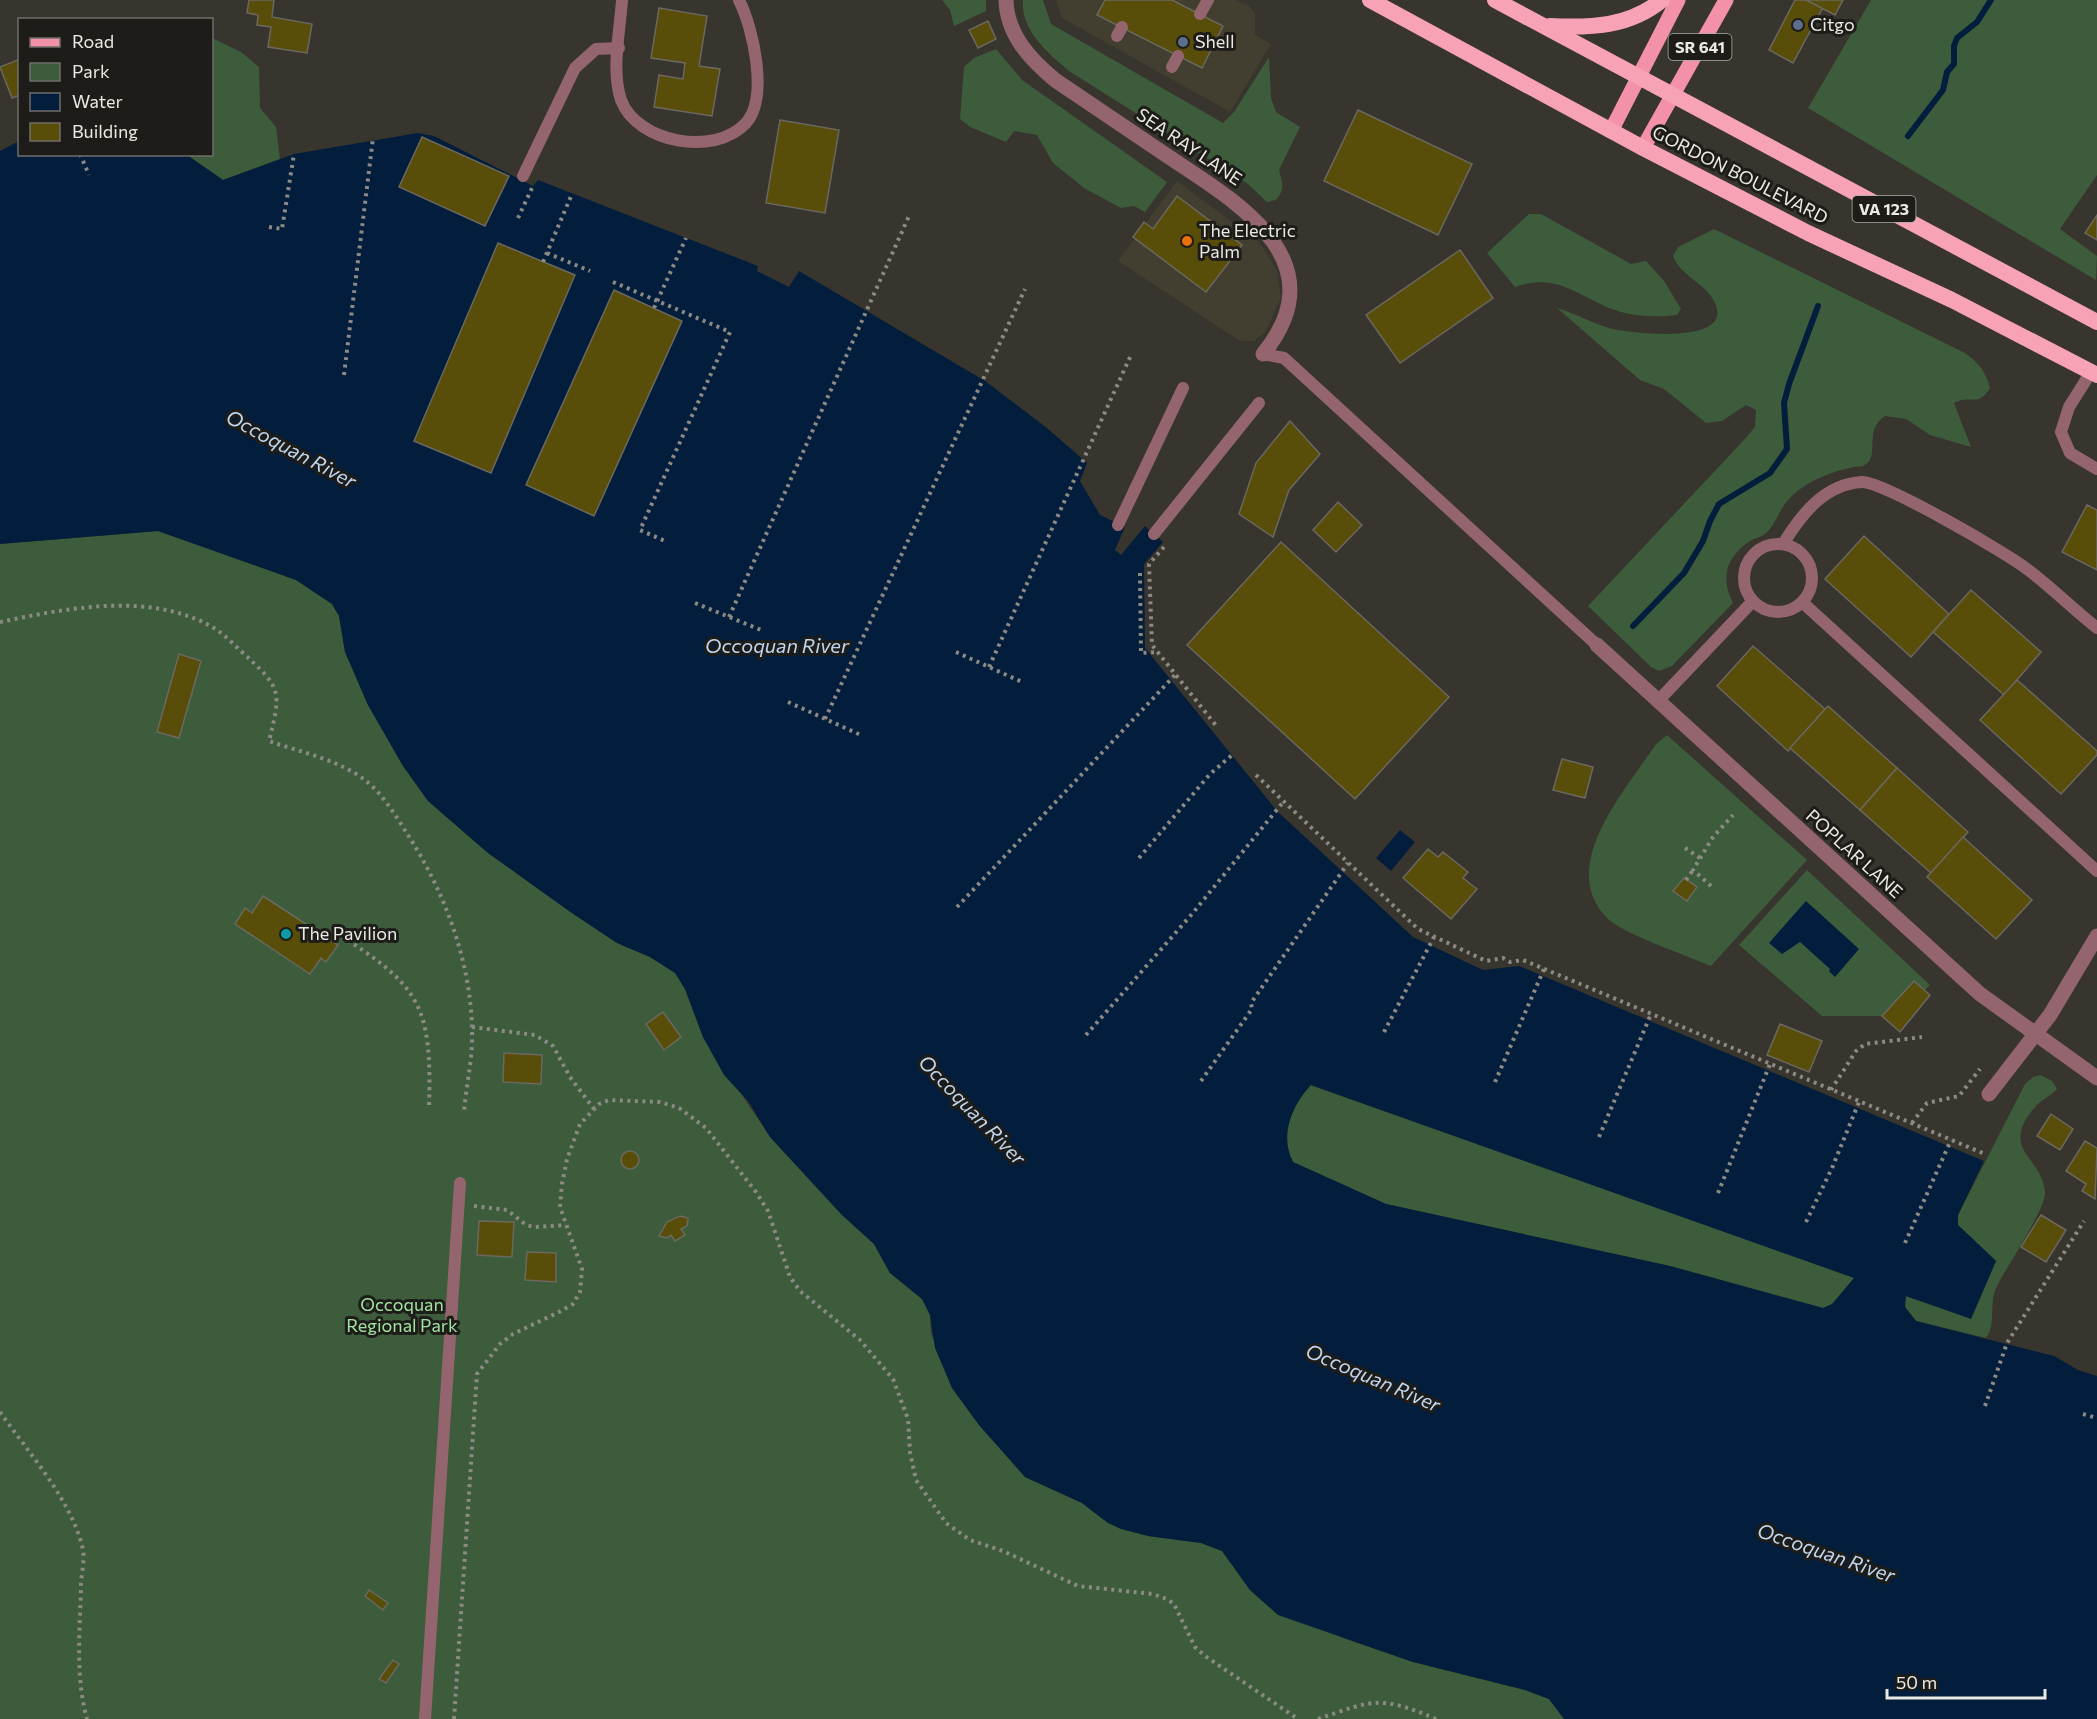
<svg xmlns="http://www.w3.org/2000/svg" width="2097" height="1719" font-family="Commissioner,sans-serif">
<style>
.built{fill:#423f30}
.green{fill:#3c5c3c}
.water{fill:#031e3c;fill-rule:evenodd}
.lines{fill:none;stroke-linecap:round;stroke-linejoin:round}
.stream{stroke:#031e3c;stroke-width:6}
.building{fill:#594d0a;stroke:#6a685f;stroke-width:1.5}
.path{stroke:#8c8a83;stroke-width:4;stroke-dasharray:3 4.5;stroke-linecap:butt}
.service{stroke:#95656f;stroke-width:12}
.minor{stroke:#95656f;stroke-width:15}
.primary{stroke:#f391a8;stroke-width:15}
.trunk{stroke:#f8a2b6;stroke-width:16}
.service-dot{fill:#5c6f8a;stroke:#1d1c19;stroke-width:2}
.food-dot{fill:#e8710a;stroke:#1d1c19;stroke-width:2}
.culture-dot{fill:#0f9aa8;stroke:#1d1c19;stroke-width:2}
.labels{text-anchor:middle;stroke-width:6;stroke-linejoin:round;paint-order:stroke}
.shield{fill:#1d1c19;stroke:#acaca7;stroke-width:1.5}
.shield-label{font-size:16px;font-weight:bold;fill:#eae9e4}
.poi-label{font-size:18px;fill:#eae9e4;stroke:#1d1c19;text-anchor:start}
.street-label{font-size:18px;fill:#eae9e4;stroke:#1d1c19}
.park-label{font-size:18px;fill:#a0e2a0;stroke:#1d1c19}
.water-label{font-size:20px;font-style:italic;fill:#bfd6f1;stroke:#1d1c19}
</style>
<rect width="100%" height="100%" fill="#37352d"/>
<g class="built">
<polygon points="1056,0 1236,0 1249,6 1255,14 1255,35 1271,44 1230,112 1062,18"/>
<polygon points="1177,181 1259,242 1277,270 1281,297 1266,331 1254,341 1240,341 1118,261"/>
</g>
<g class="green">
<polygon points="942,0 986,0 986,11 954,26 950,10"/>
<path d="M1023,0H1043L1051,24L1223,123L1234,112L1269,57L1271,98L1276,112L1300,127L1279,170C1282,183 1286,188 1276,200L1267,202L1248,184L1069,71C1049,54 1020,30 1023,0Z"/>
<polygon points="1871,0 2097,0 2097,175 2060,229 2097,256 2096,280 1808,108"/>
<polygon points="212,38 241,52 259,67 260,108 276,127 280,159 223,180 187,155 212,154"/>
<polygon points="996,49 1022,80 1167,182 1145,212 1134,206 1121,208 1084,188 1053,163 1037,135 1014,131 1006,142 970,127 960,119 964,67 974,58"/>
<path d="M1529,214H1541L1631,264L1646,261L1664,281L1681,309L1677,315C1660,317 1638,317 1621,312C1580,300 1561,271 1515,287L1487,253Z"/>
<path d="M1714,229L1965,353C1979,363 1986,372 1990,388C1978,408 1971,394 1954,403L1971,447L1930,435L1906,419L1885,416C1862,431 1882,458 1863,466C1860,467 1857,466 1854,467C1833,471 1804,482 1789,499C1780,508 1776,524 1766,533C1762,537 1755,538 1750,541C1726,557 1720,578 1733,603L1672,666L1659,671L1651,667L1588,606L1743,441L1755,427L1756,410L1746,405L1722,421L1706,423L1664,389L1640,380L1557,308C1578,314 1596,326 1618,330C1636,333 1734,345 1715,303C1706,283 1681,277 1673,256L1678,247Z"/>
<polygon points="158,531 296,580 332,604 339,616 345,652 368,705 403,766 428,801 488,853 569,911 617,943 650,957 675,973 685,989 703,1037 770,1137 842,1215 874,1244 890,1273 922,1299 930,1315 931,1333 952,1388 979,1425 1025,1477 1082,1503 1108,1523 1148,1536 1201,1543 1222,1551 1250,1590 1343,1638 1413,1662 1525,1690 1549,1699 1564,1719 0,1719 0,544"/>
<path d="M1667,735L1807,860L1711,966C1688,956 1621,933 1607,918C1556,866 1626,790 1656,744Z"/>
<polygon points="1807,870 1930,985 1925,990 1914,981 1882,1016 1822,1016 1739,945"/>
<path d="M2041,1075L2052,1081L2057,1089C2051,1096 2042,1099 2036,1106C1997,1150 2043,1157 2045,1192C2046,1209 2006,1268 1997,1286C1988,1304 1997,1323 1986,1338L1916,1321L1905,1307V1296L1971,1318L1996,1261L1958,1225V1215L2025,1084L2033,1077Z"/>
<path d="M1310,1085L1855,1278L1832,1305L1823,1308L1670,1266L1386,1204L1293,1162C1279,1136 1292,1106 1310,1085Z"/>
</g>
<g class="water">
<path d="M418,133L434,136L533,186L538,180L758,266L757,271L789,287L799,271L985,381L1047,428L1087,463L1080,481L1100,515L1125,527L1115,550L1121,555L1145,526L1163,542L1144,564L1145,648L1277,811L1413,937L1483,970L1519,966L1984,1161L1958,1215V1225L1996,1261L1971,1319L1906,1296L1905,1307L1916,1321L2054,1356L2078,1370L2097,1376V1719H1564L1549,1699L1525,1690L1413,1662L1278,1615L1250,1590L1222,1551L1201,1543L1148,1536L1121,1529L1108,1523L1082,1503L1025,1477L979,1425L952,1388L935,1348L930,1315L922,1299L890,1273L874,1244L842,1215L770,1137L748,1101L724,1075L703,1037L685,989L675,973L650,957L617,943L569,911L488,853L428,801L403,766L368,705L345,652L339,616L332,604L296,580L158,531L0,544V151L19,141L20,154L187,155L223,180L294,154ZM1311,1085L1854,1278L1832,1304L1823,1308L1670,1266L1386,1204L1293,1162C1279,1136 1292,1105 1311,1085Z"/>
<polygon points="1400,830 1415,842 1391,871 1376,858"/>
<polygon points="1806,901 1859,949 1835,977 1829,971 1830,969 1800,942 1782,954 1769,943"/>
</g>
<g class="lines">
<g class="stream">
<polyline points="1908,136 1943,90 1947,72 1954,64 1954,46 1957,38 1977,22 1991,0"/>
<polyline points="1633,626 1684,573 1703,541 1710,521 1719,504 1770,473 1787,449 1784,403 1789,384 1818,306"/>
</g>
</g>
<g class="building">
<polygon points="249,0 274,0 272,17 312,24 307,53 268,47 271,27 257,25 258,15 247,13"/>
<polygon points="1105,0 1172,0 1223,26 1202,68 1097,15"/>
<polygon points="1795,0 1827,0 1793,63 1769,50"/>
<polygon points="1806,0 1843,0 1835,15"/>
<polygon points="659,8 707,16 699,66 720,69 712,116 654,107 659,75 683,79 685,63 651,58"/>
<polygon points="988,21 996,39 978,48 969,30"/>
<polygon points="20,59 20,95 12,98 0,67"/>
<polygon points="1358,110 1472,164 1438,235 1324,181"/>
<polygon points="780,120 839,130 825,213 766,203"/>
<polygon points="422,137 509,176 485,226 399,187"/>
<polygon points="1177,196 1242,245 1206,292 1133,237 1144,222 1153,229"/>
<polygon points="2097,215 2097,240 2085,233"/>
<polygon points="498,243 575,275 491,473 414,441"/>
<polygon points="1460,250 1493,298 1400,363 1366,315"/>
<polygon points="614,290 682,321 594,516 526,485"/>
<polygon points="1290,421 1320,454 1289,490 1273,537 1239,514 1256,463"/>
<polygon points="1338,502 1362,525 1336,552 1313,530"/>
<polygon points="2087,505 2097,510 2097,570 2062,552"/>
<polygon points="1864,536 1949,614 1911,657 1825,579"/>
<polygon points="1281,542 1449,697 1355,799 1187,645"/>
<polygon points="1971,590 2041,652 2004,695 1933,632"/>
<polygon points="1753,646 1825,709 1788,751 1717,686"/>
<polygon points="179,654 201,661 179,738 157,732"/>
<polygon points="2017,680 2097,751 2097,755 2061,794 1980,720"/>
<polygon points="1828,706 1897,768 1860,810 1790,748"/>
<polygon points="1562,759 1593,767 1585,798 1553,790"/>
<polygon points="1897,768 1968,832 1931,873 1860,810"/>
<polygon points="1963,837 2032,900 1996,939 1927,877"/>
<polygon points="1428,849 1438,857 1443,852 1468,872 1463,878 1477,889 1451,919 1403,878"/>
<polygon points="1684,878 1697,887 1687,901 1673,891"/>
<polygon points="263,896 338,945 326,962 321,958 310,974 235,924 245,908 252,913"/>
<polygon points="1914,981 1930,995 1900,1032 1882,1016"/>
<polygon points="663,1012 681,1037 664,1050 646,1024"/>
<polygon points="1780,1024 1822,1041 1809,1072 1767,1055"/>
<polygon points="504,1053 542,1055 541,1084 503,1082"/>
<polygon points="2051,1114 2073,1129 2060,1150 2037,1136"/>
<polygon points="2085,1141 2097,1148 2095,1199 2082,1191 2086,1184 2066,1171"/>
<circle cx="630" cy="1160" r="9"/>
<polygon points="2041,1215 2066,1230 2046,1262 2021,1247"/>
<polygon points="680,1216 688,1218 687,1226 681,1229 685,1235 675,1241 671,1235 667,1238 659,1236 667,1222"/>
<polygon points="479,1221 514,1222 512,1257 477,1255"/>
<polygon points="527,1252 556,1253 556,1282 525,1280"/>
<polygon points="369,1590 388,1603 383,1610 365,1596"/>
<polygon points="393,1660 399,1664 386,1683 379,1679"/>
</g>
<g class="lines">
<g class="path">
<polyline points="80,154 89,175"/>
<polyline points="518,218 532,188"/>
<polyline points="269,227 282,229 294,154"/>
<polyline points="547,253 590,271"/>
<polyline points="543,262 572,194"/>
<polyline points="613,282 730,332 640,530 665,541"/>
<polyline points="654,308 686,238"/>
<polyline points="344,375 373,138"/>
<polyline points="1164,547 1149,564 1152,645 1218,728"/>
<polyline points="1140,573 1141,653 1157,652"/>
<polyline points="695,603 761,630"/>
<polyline points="729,617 909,216"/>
<path d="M0,622C68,608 151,591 214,628C224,634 233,644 242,652C281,688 282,690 269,741C300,752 340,760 366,781C383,794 397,818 408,835C447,896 474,970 472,1043C471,1066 466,1089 464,1111"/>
<polyline points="956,652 1022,682"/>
<polyline points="989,667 1131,355"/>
<polyline points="788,702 863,736"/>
<polyline points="825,719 1025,289"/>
<polyline points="1256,775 1418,929 1486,961 1503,958 1510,962 1523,960 1985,1154"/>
<polyline points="1685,848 1700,858"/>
<polyline points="1139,858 1210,774 1232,755"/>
<polyline points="1686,880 1693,870"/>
<polyline points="1711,886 1693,870 1713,837 1733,815"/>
<polyline points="957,907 1175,675"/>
<path d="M335,932C422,987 432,1006 429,1109"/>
<polyline points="472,1027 535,1035 553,1046 570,1077 594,1109"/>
<polyline points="1384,1032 1434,937"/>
<polyline points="1086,1035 1192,914 1284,801"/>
<polyline points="1201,1081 1252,1009 1251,1003 1348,863"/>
<polyline points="1495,1082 1544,969"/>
<polyline points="1831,1090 1856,1051 1865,1044 1922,1037"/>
<polyline points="1912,1123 1927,1103 1959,1096 1980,1069"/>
<polyline points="1599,1137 1651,1014"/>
<polyline points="1718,1193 1770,1064"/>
<polyline points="474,1206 507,1210 526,1225 534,1227 566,1225"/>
<polyline points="1806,1222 1832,1168 1859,1102"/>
<polyline points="1905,1243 1951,1140"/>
<polyline points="1985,1406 2007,1343 2084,1221"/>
<path d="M0,1412C28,1452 73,1502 83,1550C85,1561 81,1575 81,1586C80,1631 75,1676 87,1719"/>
<polyline points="2083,1414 2097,1418"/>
<polyline points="454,1719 477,1374 500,1344 513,1334 559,1312 573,1304 580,1292 582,1269 560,1207 562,1184 567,1159 580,1124 599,1104 609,1100 660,1102 679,1108 706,1128 756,1192 768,1211 790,1277 800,1291 860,1340 893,1379 908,1419 910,1452 916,1480 946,1523 970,1540 1003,1551 1078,1586 1153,1594 1167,1599 1174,1604 1195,1647 1205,1656 1298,1719"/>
<path d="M1318,1719C1373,1700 1380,1695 1436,1719"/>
</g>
<g class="service">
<path d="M622,0C620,31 611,70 621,100C637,143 715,157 746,123C769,97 753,28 739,0"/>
<polyline points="1200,14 1208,0"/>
<polyline points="1117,36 1122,27"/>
<polyline points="1172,67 1178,56"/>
<polyline points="523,176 575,68 596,49 619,48"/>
<polyline points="1263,354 1284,358 1597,645"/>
<polyline points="2091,372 2069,407 2061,432 2070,453 2097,469"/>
<polyline points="1118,525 1183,388"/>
<polyline points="1154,534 1259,403"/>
<circle cx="1778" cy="578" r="34"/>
<path d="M1783,544C1801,515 1824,484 1862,482C1882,481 2007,553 2027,569C2051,587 2073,609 2097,628"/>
<polyline points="1802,602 2097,871"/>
<polyline points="1658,701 1753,601"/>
<polyline points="425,1719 460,1183"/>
</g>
<g class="minor">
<path d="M1006,0C1007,35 1030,59 1055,80C1093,106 1131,131 1169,157C1237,202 1339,261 1263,354"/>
<polyline points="1597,645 1980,994 2097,1078"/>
<polyline points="1989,1094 2050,1015 2097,936"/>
</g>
<g class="primary">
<polyline points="1611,131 1678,0"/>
<polyline points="1643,148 1726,0"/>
</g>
<g class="trunk">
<polyline points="1370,0 1643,148 1808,233 1952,300 2097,375"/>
<polyline points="1495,0 2097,322"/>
<path d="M1550,26C1591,28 1629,27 1662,0"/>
</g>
</g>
<g class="service-dot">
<circle cx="1798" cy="25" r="6"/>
<circle cx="1183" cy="42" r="6"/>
</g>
<circle class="food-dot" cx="1187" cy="241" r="6"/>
<circle class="culture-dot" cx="286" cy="934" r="6"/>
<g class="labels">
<g class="shield">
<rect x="1668.5" y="34" width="63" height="26" rx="4.5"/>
<rect x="1852.5" y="196" width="63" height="26" rx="4.5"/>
</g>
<g class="shield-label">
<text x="1700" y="53">SR 641</text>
<text x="1884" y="215">VA 123</text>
</g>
<g class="poi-label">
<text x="1810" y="31">Citgo</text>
<text x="1195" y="48">Shell</text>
<text x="1199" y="237">The Electric<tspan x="1199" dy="21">Palm</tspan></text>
<text x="298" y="940">The Pavilion</text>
</g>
<g class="street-label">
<text transform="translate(1189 147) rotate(34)" y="6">SEA RAY LANE</text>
<text transform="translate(1740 175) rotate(27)" y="6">GORDON BOULEVARD</text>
<text transform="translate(1854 854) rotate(42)" y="6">POPLAR LANE</text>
</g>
<g class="park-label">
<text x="402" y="1311">Occoquan<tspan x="402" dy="21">Regional Park</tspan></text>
</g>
<g class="water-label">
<text transform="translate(291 449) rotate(28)" y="7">Occoquan River</text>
<text x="777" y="653">Occoquan River</text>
<text transform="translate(972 1110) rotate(46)" y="7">Occoquan River</text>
<text transform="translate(1373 1378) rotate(23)" y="7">Occoquan River</text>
<text transform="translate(1826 1553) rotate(19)" y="7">Occoquan River</text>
</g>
</g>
<rect x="18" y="18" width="195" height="138" fill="#1d1c19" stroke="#6f6e6a" stroke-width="1.5"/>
<rect x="30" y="38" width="30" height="9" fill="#f391a8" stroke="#6f6e6a" stroke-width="1.5"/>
<text x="72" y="48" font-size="18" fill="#eae9e4">Road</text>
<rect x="30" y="63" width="30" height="18" fill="#3c5c3c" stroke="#6f6e6a" stroke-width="1.5"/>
<text x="72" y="78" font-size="18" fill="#eae9e4">Park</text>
<rect x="30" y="93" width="30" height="18" fill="#031e3c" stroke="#6f6e6a" stroke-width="1.5"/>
<text x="72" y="108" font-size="18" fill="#eae9e4">Water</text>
<rect x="30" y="123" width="30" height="18" fill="#594d0a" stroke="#6f6e6a" stroke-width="1.5"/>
<text x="72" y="138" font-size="18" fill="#eae9e4">Building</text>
<path d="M1887 1689v9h158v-9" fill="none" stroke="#eae9e4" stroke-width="3"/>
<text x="1896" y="1689" font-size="18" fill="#eae9e4" stroke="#1d1c19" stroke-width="4.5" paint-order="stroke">50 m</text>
</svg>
